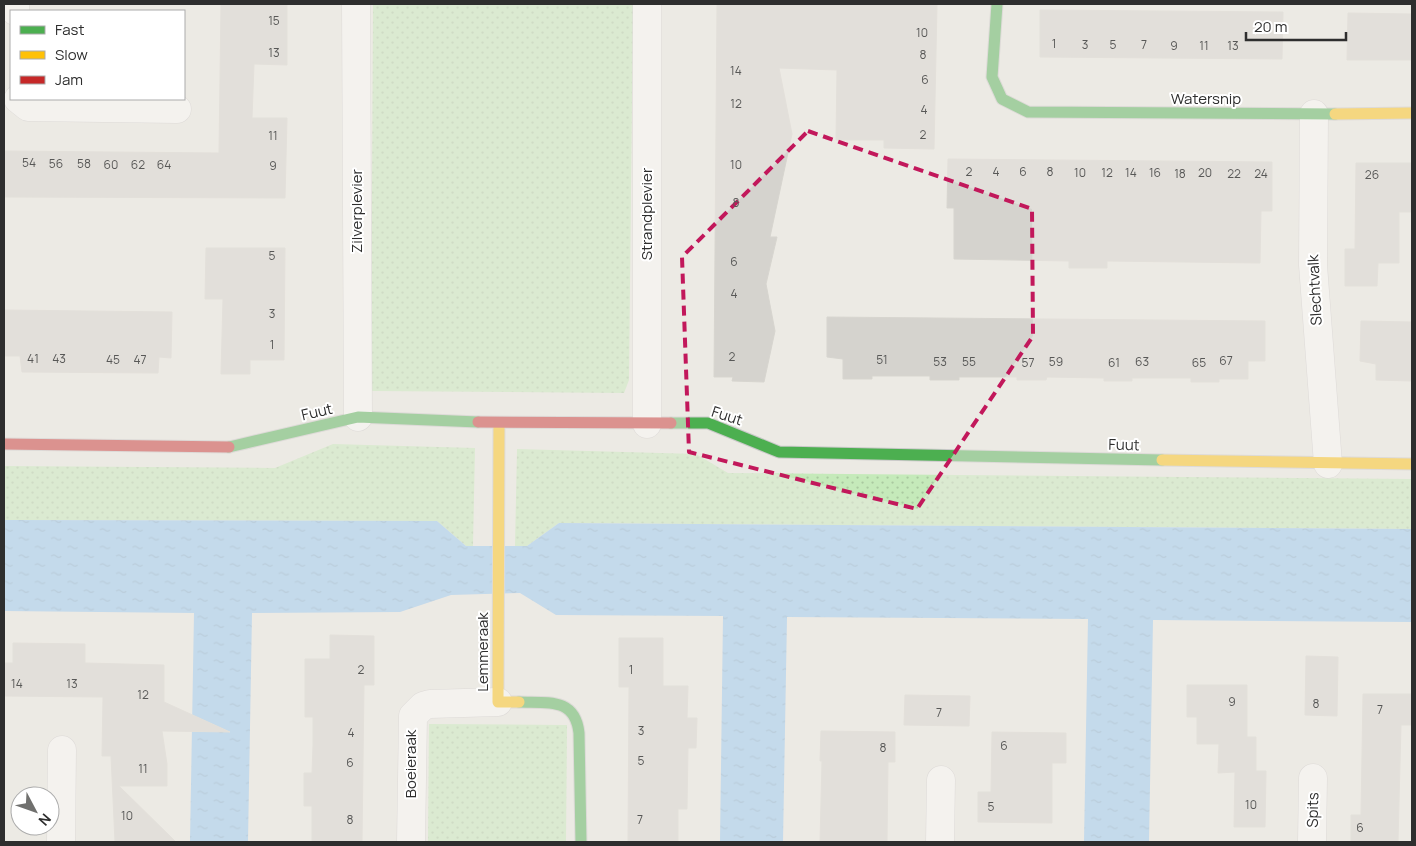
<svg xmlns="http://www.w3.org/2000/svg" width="1416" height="846" font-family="Manrope,sans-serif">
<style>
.grass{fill:url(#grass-dots)}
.water{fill:url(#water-ripples)}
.building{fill:#d5d3ce;stroke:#d7d5cf}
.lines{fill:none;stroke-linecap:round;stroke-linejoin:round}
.street-casing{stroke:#cac9c9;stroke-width:29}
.fast-casing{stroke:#cac9c9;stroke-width:13}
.slow-casing{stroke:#cac9c9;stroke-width:13}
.jam-casing{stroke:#cac9c9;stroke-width:13}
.street{stroke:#fcfcfb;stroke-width:28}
.fast{stroke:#4caf50;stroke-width:11}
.slow{stroke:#ffc107;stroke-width:11}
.jam{stroke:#c62828;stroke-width:11}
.marked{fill:none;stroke:#c2185b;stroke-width:4;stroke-dasharray:10 6;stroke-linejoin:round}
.labels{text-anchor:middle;stroke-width:4;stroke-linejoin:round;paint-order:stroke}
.number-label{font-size:12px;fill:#585857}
.street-label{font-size:15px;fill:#2e2e2e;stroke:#fff}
</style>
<defs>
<pattern id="grass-dots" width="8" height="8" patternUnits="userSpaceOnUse" patternTransform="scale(1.25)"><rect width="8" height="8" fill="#c5eaba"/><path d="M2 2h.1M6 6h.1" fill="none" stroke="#aac9a0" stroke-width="1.8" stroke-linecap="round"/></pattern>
<pattern id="water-ripples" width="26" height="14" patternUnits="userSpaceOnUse" patternTransform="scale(1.25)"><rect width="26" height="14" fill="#92c7f3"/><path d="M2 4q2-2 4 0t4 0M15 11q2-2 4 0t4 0" fill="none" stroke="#7eabd1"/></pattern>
</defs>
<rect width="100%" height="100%" fill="#eceae4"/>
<g class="grass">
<polygon points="373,4 633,4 629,380 624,393 371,391"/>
<polygon points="333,444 475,448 473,546 466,546 437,521 4,520 4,466 275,468"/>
<polygon points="517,449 696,454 728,473 1412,479 1412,529 559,523 527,546 515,546"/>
<polygon points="429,724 567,725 566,842 428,842"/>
</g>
<polygon class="water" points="4,520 437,521 466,546 527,546 559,523 1412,529 1412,622 1153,620 1149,842 1084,842 1088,619 787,617 783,842 720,842 723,616 556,615 520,593 451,595 400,612 252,613 248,842 190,842 194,613 4,611"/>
<g class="building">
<polygon points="221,4 287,4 287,65 254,64 252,118 287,118 285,198 4,197 4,151 219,153"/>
<polygon points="717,4 937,4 934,149 884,148 884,140 836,140 837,70 779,68 792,134 770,237 777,237 766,284 775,331 764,382 732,381 733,377 714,377"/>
<polygon points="1040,10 1283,12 1282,59 1040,57"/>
<polygon points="1348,13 1412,14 1412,60 1347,60"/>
<polygon points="948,159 1272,162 1272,211 1261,211 1260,263 1107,261 1107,268 1069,268 1069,261 954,259 954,208 947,208"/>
<polygon points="1356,163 1412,163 1412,212 1399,212 1399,263 1378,263 1377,286 1345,286 1345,249 1355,249"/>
<polygon points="206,248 285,248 284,360 250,360 250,374 221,374 223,299 205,299"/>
<polygon points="4,310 172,312 171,358 159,357 158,373 22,372 20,356 4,356"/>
<polygon points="827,317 1265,321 1265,361 1248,361 1248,379 1219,379 1219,382 1191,382 1191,378 1132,378 1132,381 1104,381 1104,378 1047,377 1046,380 1017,380 1017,377 959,377 959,380 930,380 930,376 872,376 872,379 843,379 843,359 827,357"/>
<polygon points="1361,321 1412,322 1412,381 1376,380 1376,364 1360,361"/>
<polygon points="330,635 374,636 374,685 364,685 362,842 312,842 312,806 304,806 304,773 312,773 313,745 313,717 305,717 305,659 330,659"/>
<polygon points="619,638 663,638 663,686 688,686 687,718 697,718 696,748 688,748 687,809 678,809 678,842 628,842 629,687 619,687"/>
<polygon points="13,643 85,644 85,663 164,665 164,702 230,732 162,731 167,764 167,786 119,786 176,842 115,842 111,756 102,756 103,697 4,696 4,663 13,663"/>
<polygon points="1306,656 1338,657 1337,716 1305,715"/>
<polygon points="1187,685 1247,685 1247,737 1256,737 1256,771 1266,771 1265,827 1234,827 1235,772 1218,773 1219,744 1197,744 1197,717 1187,717"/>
<polygon points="1363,694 1412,694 1412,725 1401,725 1398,842 1351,842 1351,815 1361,815"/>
<polygon points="905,695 970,696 969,726 904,725"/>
<polygon points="821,731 895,732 895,762 888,762 887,842 820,842 822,761 820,761"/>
<polygon points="992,732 1066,733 1066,763 1052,763 1052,823 978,822 978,792 991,792"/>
</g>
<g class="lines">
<g class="street-casing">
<g id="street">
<polyline points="356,4 358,417"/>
<polyline points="647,4 647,424"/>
<polyline points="15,11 15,4"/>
<polyline points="18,99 28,107 177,109"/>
<polyline points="1314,114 1313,265 1328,464"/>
<polyline points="61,842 62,750"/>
<polyline points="411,842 413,716 423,706 430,704 498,702"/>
<polyline points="940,842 941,780"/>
<polyline points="1312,842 1313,778"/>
</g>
</g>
<g class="fast-casing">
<g id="fast">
<polyline points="997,4 992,77 1002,99 1028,112 1335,114"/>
<polyline points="671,423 708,423 779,452 1162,460"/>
<polyline points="229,447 358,417 478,422"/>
<path d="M519,702C547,703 575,697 579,733L581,842"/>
</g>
</g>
<g class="slow-casing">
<g id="slow">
<polyline points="1335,114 1412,113"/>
<polyline points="499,423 498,702 519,702"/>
<polyline points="1162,460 1412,464"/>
</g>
</g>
<g class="jam-casing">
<g id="jam">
<polyline points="478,422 671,423"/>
<polyline points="4,444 229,447"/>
</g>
</g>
<use href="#street" class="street"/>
<use href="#fast" class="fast"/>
<use href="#slow" class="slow"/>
<use href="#jam" class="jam"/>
</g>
<path d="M0 0H1416V846H0ZM808,131L1032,209L1033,336L917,509L689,452L682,257Z" fill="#eceae4" fill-opacity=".55" fill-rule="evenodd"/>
<path class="marked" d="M808,131L1032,209L1033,336L917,509L689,452L682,257Z"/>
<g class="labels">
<g class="number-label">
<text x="274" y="25">15</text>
<text x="922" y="37">10</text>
<text x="1054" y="48">1</text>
<text x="1085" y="49">3</text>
<text x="1113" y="49">5</text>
<text x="1144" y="49">7</text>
<text x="1174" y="50">9</text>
<text x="1204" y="50">11</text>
<text x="1233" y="50">13</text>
<text x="274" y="57">13</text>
<text x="923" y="59">8</text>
<text x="736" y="75">14</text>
<text x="925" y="84">6</text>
<text x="736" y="108">12</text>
<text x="924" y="114">4</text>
<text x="923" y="139">2</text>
<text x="273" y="140">11</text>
<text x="29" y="167">54</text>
<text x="56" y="168">56</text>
<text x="84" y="168">58</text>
<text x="111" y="169">60</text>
<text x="138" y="169">62</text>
<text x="164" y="169">64</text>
<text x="736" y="169">10</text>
<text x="273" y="170">9</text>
<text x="969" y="176">2</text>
<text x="996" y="176">4</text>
<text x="1023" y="176">6</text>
<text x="1050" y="176">8</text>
<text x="1080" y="177">10</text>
<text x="1107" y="177">12</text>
<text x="1131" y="177">14</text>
<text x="1155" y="177">16</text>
<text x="1205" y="177">20</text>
<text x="1180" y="178">18</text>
<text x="1234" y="178">22</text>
<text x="1261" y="178">24</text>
<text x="1372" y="179">26</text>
<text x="736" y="207">8</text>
<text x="272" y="260">5</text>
<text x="734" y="266">6</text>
<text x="734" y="298">4</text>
<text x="272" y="318">3</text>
<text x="272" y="349">1</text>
<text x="732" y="361">2</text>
<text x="33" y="363">41</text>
<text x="59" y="363">43</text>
<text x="113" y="364">45</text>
<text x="140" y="364">47</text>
<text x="882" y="364">51</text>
<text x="1226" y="365">67</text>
<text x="940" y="366">53</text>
<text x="969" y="366">55</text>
<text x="1056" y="366">59</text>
<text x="1142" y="366">63</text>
<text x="1028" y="367">57</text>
<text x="1114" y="367">61</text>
<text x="1199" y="367">65</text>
<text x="361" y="674">2</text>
<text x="631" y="674">1</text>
<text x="17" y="688">14</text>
<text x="72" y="688">13</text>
<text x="143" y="699">12</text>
<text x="1232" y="706">9</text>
<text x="1316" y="708">8</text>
<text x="1380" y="714">7</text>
<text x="939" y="717">7</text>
<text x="641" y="735">3</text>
<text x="351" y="737">4</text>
<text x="1004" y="750">6</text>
<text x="883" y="752">8</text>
<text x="641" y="765">5</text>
<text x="350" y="767">6</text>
<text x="143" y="773">11</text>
<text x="1251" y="809">10</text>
<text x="991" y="811">5</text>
<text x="127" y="820">10</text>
<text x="350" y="824">8</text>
<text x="640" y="824">7</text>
<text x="1360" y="832">6</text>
</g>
<g class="street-label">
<text x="1206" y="104">Watersnip</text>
<text transform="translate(357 211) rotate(-90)" y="5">Zilverplevier</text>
<text transform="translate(647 214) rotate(-90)" y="5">Strandplevier</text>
<text transform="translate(1315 290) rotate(-93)" y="5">Slechtvalk</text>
<text transform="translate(317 412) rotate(-13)" y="5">Fuut</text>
<text transform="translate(727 416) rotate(18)" y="5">Fuut</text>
<text transform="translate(1124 445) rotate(1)" y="5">Fuut</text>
<text transform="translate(483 652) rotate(-90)" y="5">Lemmeraak</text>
<text transform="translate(411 764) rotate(-90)" y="5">Boeieraak</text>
<text transform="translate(1313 810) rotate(-89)" y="5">Spits</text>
</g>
</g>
<rect width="1416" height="846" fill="none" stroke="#2e2e2e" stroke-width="10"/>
<rect x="10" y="10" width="175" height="90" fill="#ffffff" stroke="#ababab"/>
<rect x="20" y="26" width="25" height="8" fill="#4caf50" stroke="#ababab"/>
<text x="55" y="35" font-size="15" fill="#2e2e2e">Fast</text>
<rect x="20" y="51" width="25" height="8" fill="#ffc107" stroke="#ababab"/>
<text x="55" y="60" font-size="15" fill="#2e2e2e">Slow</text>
<rect x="20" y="76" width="25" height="8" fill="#c62828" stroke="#ababab"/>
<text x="55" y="85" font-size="15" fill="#2e2e2e">Jam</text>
<g transform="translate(35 811) rotate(131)"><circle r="24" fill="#ffffff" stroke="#ababab"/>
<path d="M0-4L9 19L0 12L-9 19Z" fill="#70706e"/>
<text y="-8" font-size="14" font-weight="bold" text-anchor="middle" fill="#2e2e2e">N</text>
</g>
<path d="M1246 32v8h100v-8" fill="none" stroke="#2e2e2e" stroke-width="2.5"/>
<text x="1254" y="32" font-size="15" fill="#2e2e2e" stroke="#ffffff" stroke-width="4" paint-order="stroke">20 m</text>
</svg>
